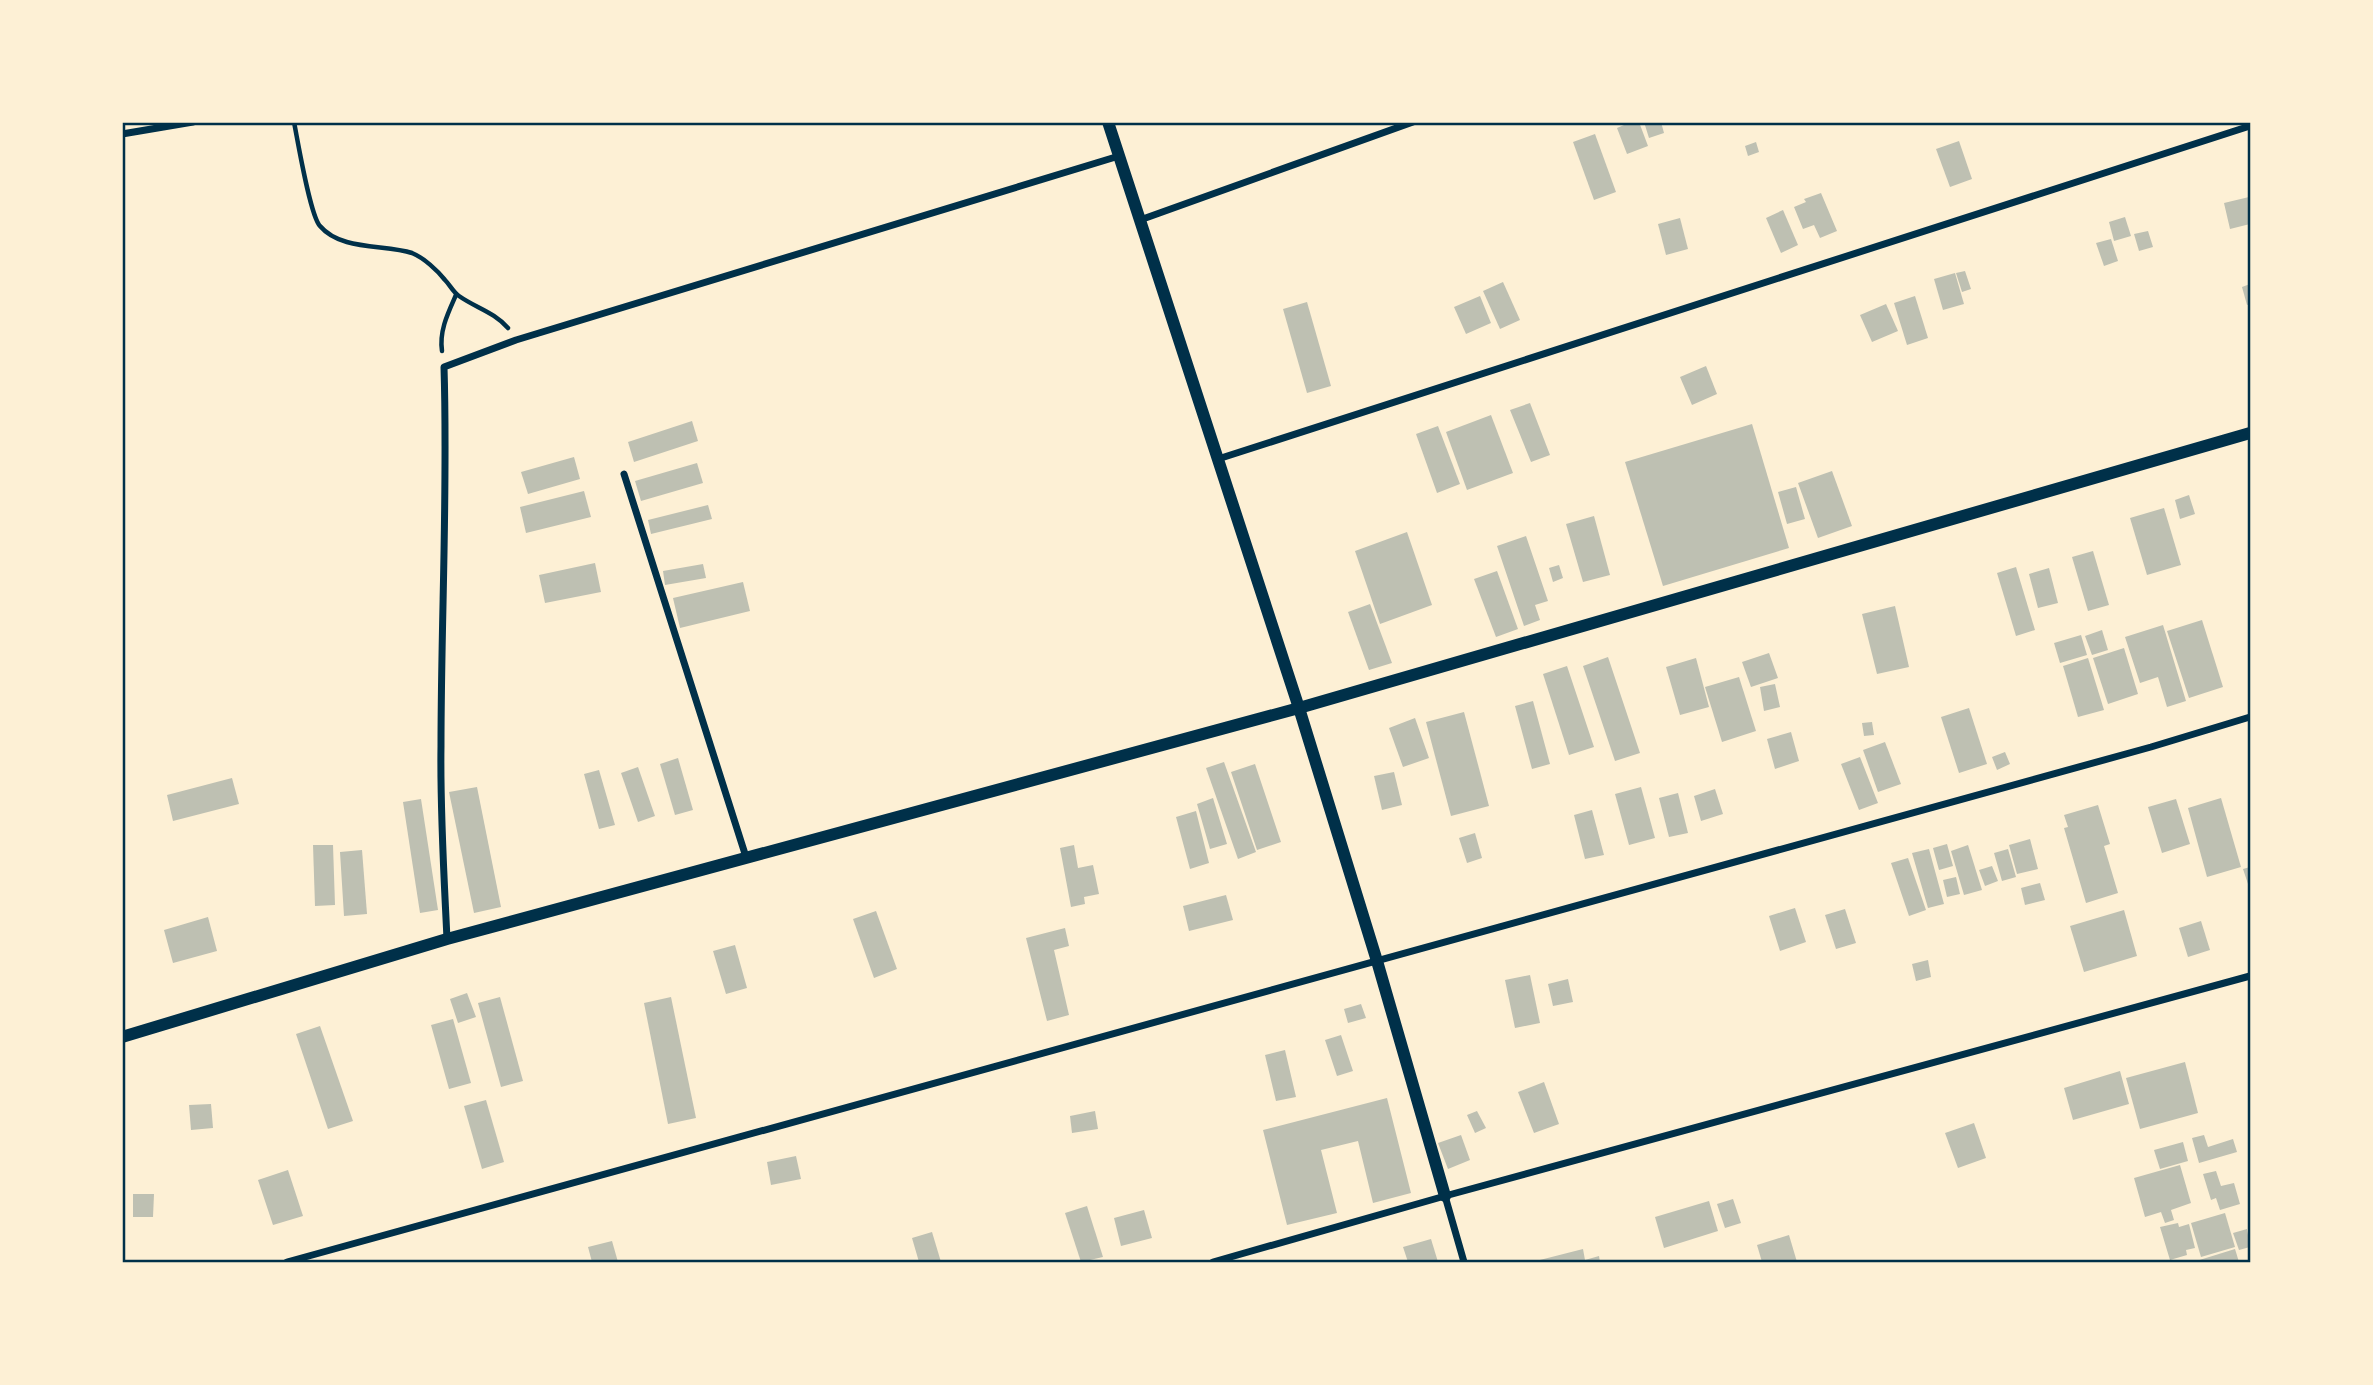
<svg xmlns="http://www.w3.org/2000/svg" width="2373" height="1385" font-family="'DejaVu Sans',sans-serif">
<style>
.building{fill:#bec0b2}
.lines{fill:none;stroke-linecap:round;stroke-linejoin:round}
.path{stroke:#003049;stroke-width:4.5}
.minor{stroke:#003049;stroke-width:7}
.tertiary{stroke:#003049;stroke-width:12}
.neatline{fill:none;stroke:#003049;stroke-width:2.5}
</style>
<rect width="100%" height="100%" fill="#fdf0d5"/>
<g class="building">
<polygon points="1631,122 1639,122 1648,146 1627,154 1617,128"/>
<polygon points="1644,122 1661,122 1664,133 1649,138"/>
<polygon points="1595,134 1616,192 1594,200 1573,142"/>
<polygon points="1959,141 1972,179 1950,187 1936,149"/>
<polygon points="1756,142 1759,152 1748,156 1745,146"/>
<polygon points="1821,193 1837,231 1820,238 1814,225 1803,229 1794,207 1806,202 1804,199"/>
<polygon points="2249,197 2250,224 2230,229 2224,203"/>
<polygon points="1783,210 1798,245 1781,253 1766,218"/>
<polygon points="2125,217 2131,236 2114,241 2109,222"/>
<polygon points="1680,218 1688,249 1666,255 1658,224"/>
<polygon points="2148,231 2153,247 2139,251 2134,234"/>
<polygon points="2111,239 2118,261 2104,266 2096,243"/>
<polygon points="1965,271 1971,289 1962,292 1956,273"/>
<polygon points="1955,273 1964,304 1943,310 1934,279"/>
<polygon points="1503,282 1520,320 1500,329 1483,291"/>
<polygon points="2250,284 2250,304 2247,305 2242,287"/>
<polygon points="1480,296 1491,323 1466,334 1454,307"/>
<polygon points="1915,296 1928,338 1907,345 1894,303"/>
<polygon points="1307,302 1331,386 1307,393 1283,309"/>
<polygon points="1886,304 1898,331 1872,342 1860,315"/>
<polygon points="1706,366 1717,394 1692,405 1680,377"/>
<polygon points="1530,403 1550,455 1531,462 1510,410"/>
<polygon points="1491,415 1513,473 1467,490 1446,432"/>
<polygon points="692,421 698,441 634,462 628,442"/>
<polygon points="1752,424 1789,548 1663,586 1625,462"/>
<polygon points="1438,426 1460,484 1437,493 1416,434"/>
<polygon points="574,457 580,479 528,494 521,472"/>
<polygon points="697,463 703,483 641,501 635,481"/>
<polygon points="1832,471 1852,526 1818,538 1798,483"/>
<polygon points="1796,487 1805,519 1787,524 1778,492"/>
<polygon points="584,491 591,517 526,533 520,507"/>
<polygon points="2189,495 2195,514 2180,519 2175,500"/>
<polygon points="708,505 712,519 651,534 648,520"/>
<polygon points="2164,508 2181,565 2147,575 2130,518"/>
<polygon points="1594,516 1610,575 1583,582 1566,524"/>
<polygon points="1407,532 1432,605 1380,624 1355,551"/>
<polygon points="1526,536 1548,601 1535,605 1540,620 1524,626 1497,546"/>
<polygon points="2093,551 2109,605 2088,611 2072,557"/>
<polygon points="595,563 601,592 545,603 539,575"/>
<polygon points="703,564 706,578 665,585 663,571"/>
<polygon points="1559,565 1563,578 1553,582 1549,568"/>
<polygon points="2016,567 2035,630 2016,636 1997,573"/>
<polygon points="2049,568 2058,603 2038,608 2029,574"/>
<polygon points="1497,571 1518,629 1496,637 1474,579"/>
<polygon points="743,582 750,611 680,628 673,598"/>
<polygon points="1370,604 1392,663 1369,670 1348,612"/>
<polygon points="1895,606 1909,667 1877,674 1862,614"/>
<polygon points="2202,620 2223,687 2189,698 2167,631"/>
<polygon points="2163,625 2186,701 2167,707 2158,677 2140,683 2125,637"/>
<polygon points="2102,630 2108,650 2092,655 2085,636"/>
<polygon points="2081,635 2087,655 2060,663 2054,643"/>
<polygon points="2124,648 2138,694 2108,704 2093,658"/>
<polygon points="1769,653 1778,678 1751,687 1742,662"/>
<polygon points="1608,657 1640,753 1615,761 1583,666"/>
<polygon points="1696,658 1709,707 1680,715 1666,667"/>
<polygon points="2088,658 2104,710 2078,717 2063,666"/>
<polygon points="1567,666 1594,747 1569,755 1543,674"/>
<polygon points="1739,677 1756,731 1722,742 1705,687"/>
<polygon points="1775,684 1780,707 1764,711 1760,687"/>
<polygon points="1533,701 1550,764 1532,769 1515,706"/>
<polygon points="1969,708 1987,764 1959,773 1941,717"/>
<polygon points="1464,712 1489,806 1451,816 1426,722"/>
<polygon points="1415,718 1429,758 1403,767 1389,728"/>
<polygon points="1872,722 1874,735 1864,736 1862,723"/>
<polygon points="1791,732 1799,761 1775,769 1767,739"/>
<polygon points="1885,742 1901,784 1878,792 1863,750"/>
<polygon points="2005,752 2010,764 1997,770 1992,757"/>
<polygon points="1860,757 1878,803 1859,810 1841,764"/>
<polygon points="678,758 693,810 675,815 660,764"/>
<polygon points="1224,762 1256,852 1238,859 1206,768"/>
<polygon points="1255,764 1281,842 1257,850 1231,772"/>
<polygon points="638,767 655,816 638,822 621,773"/>
<polygon points="599,770 615,825 599,829 584,774"/>
<polygon points="1394,772 1402,805 1382,810 1374,776"/>
<polygon points="232,778 239,804 173,821 167,795"/>
<polygon points="477,787 501,907 474,913 449,792"/>
<polygon points="1641,787 1655,838 1629,845 1615,794"/>
<polygon points="1715,789 1723,814 1701,821 1694,796"/>
<polygon points="1678,793 1688,833 1669,837 1659,798"/>
<polygon points="1213,798 1227,844 1210,849 1197,804"/>
<polygon points="2221,798 2241,867 2207,877 2188,808"/>
<polygon points="421,799 438,910 420,913 403,802"/>
<polygon points="2176,799 2190,844 2162,853 2148,807"/>
<polygon points="2098,805 2110,844 2104,846 2118,893 2086,903 2064,828 2068,827 2064,815"/>
<polygon points="1592,810 1604,855 1585,859 1574,815"/>
<polygon points="1196,811 1209,863 1190,869 1176,817"/>
<polygon points="1475,833 1482,858 1467,863 1459,838"/>
<polygon points="2030,839 2038,869 2017,874 2009,845"/>
<polygon points="1947,844 1953,866 1939,870 1933,848"/>
<polygon points="313,845 333,845 335,905 315,906"/>
<polygon points="1074,845 1078,868 1093,865 1099,894 1084,897 1085,904 1071,907 1060,848"/>
<polygon points="1968,845 1982,890 1964,895 1951,851"/>
<polygon points="1929,849 1944,904 1928,908 1912,853"/>
<polygon points="2008,849 2016,877 2002,881 1994,853"/>
<polygon points="362,850 367,914 344,916 340,852"/>
<polygon points="1908,858 1926,910 1909,916 1891,863"/>
<polygon points="1992,866 1998,881 1985,886 1979,870"/>
<polygon points="2250,867 2250,890 2243,869"/>
<polygon points="1956,877 1960,894 1947,897 1943,880"/>
<polygon points="2040,883 2045,900 2025,905 2021,888"/>
<polygon points="1226,895 1233,920 1189,931 1183,906"/>
<polygon points="1795,908 1806,942 1780,951 1769,916"/>
<polygon points="1845,909 1856,943 1836,949 1825,915"/>
<polygon points="2124,910 2137,956 2084,972 2070,926"/>
<polygon points="876,911 897,969 874,978 853,919"/>
<polygon points="208,917 217,951 173,963 164,930"/>
<polygon points="2201,921 2210,950 2188,957 2179,928"/>
<polygon points="1065,928 1069,946 1054,950 1069,1015 1047,1021 1026,938"/>
<polygon points="735,945 747,988 726,994 713,951"/>
<polygon points="1928,960 1931,977 1916,981 1912,964"/>
<polygon points="1530,975 1540,1023 1515,1028 1505,980"/>
<polygon points="1568,979 1573,1002 1553,1006 1548,984"/>
<polygon points="467,993 476,1017 458,1023 450,999"/>
<polygon points="500,997 523,1081 501,1087 478,1003"/>
<polygon points="671,997 696,1118 668,1124 644,1003"/>
<polygon points="1361,1004 1366,1018 1348,1023 1344,1009"/>
<polygon points="453,1019 471,1083 449,1089 431,1025"/>
<polygon points="320,1026 353,1121 328,1129 296,1034"/>
<polygon points="1341,1035 1353,1071 1337,1076 1325,1040"/>
<polygon points="1285,1050 1296,1097 1276,1101 1265,1055"/>
<polygon points="2185,1062 2198,1113 2140,1129 2126,1078"/>
<polygon points="2120,1071 2129,1104 2073,1120 2064,1088"/>
<polygon points="1544,1082 1559,1124 1534,1133 1518,1092"/>
<polygon points="1387,1098 1411,1193 1373,1203 1358,1141 1321,1150 1337,1213 1287,1225 1263,1130"/>
<polygon points="486,1100 504,1162 482,1169 464,1106"/>
<polygon points="211,1104 213,1128 191,1130 189,1105"/>
<polygon points="1095,1111 1098,1129 1072,1133 1070,1116"/>
<polygon points="1477,1111 1486,1128 1475,1133 1467,1115"/>
<polygon points="1974,1123 1986,1158 1958,1168 1945,1133"/>
<polygon points="1461,1135 1470,1160 1448,1169 1438,1143"/>
<polygon points="2204,1135 2208,1147 2233,1139 2237,1152 2199,1163 2192,1138"/>
<polygon points="2183,1142 2188,1161 2160,1169 2154,1150"/>
<polygon points="796,1156 801,1179 771,1185 767,1162"/>
<polygon points="2180,1165 2191,1203 2171,1210 2174,1220 2165,1223 2161,1212 2145,1217 2134,1178"/>
<polygon points="288,1170 303,1216 273,1225 258,1180"/>
<polygon points="2216,1171 2221,1186 2234,1183 2240,1204 2220,1210 2216,1198 2211,1200 2203,1174"/>
<polygon points="133,1194 154,1194 153,1217 133,1217"/>
<polygon points="1733,1199 1741,1223 1725,1228 1717,1204"/>
<polygon points="1709,1201 1718,1231 1664,1248 1655,1217"/>
<polygon points="1087,1206 1103,1257 1081,1262 1065,1213"/>
<polygon points="1144,1210 1152,1238 1121,1246 1114,1218"/>
<polygon points="2225,1213 2235,1247 2201,1257 2191,1223"/>
<polygon points="2178,1223 2179,1227 2189,1224 2195,1248 2186,1250 2187,1255 2170,1260 2160,1227"/>
<polygon points="2247,1229 2250,1247 2239,1250 2233,1233"/>
<polygon points="932,1232 941,1262 919,1262 912,1238"/>
<polygon points="1789,1235 1797,1262 1762,1262 1757,1245"/>
<polygon points="1431,1239 1438,1262 1408,1262 1403,1247"/>
<polygon points="612,1241 618,1262 592,1262 588,1247"/>
<polygon points="1583,1249 1585,1260 1599,1256 1600,1262 1532,1262"/>
<polygon points="2235,1249 2239,1262 2193,1262"/>
</g>
<g class="lines">
<g class="path">
<path d="M294,122C298,142 310,215 320,226C341,251 385,244 412,253C424,258 437,270 445,280C450,285 453,292 459,296C476,308 494,312 508,328"/>
<path d="M442,351C439,331 448,313 456,295"/>
</g>
<g class="minor">
<polyline points="122,134 193,122"/>
<polyline points="1140,220 1413,122"/>
<polyline points="1218,459 2250,126"/>
<polyline points="624,474 746,857"/>
<path d="M447,939C444,875 440,811 441,746C441,620 448,494 444,367L516,340L1119,156"/>
<polyline points="1445,1196 1464,1262"/>
<polyline points="287,1262 2151,747 2250,717"/>
<polyline points="1213,1262 1445,1196 2250,976"/>
</g>
<g class="tertiary">
<polyline points="1108,122 1299,708 1377,961 1445,1196"/>
<polyline points="122,1037 447,939 1299,708 2250,433"/>
</g>
</g>
<rect width="2373" height="1385" fill="none" stroke="#fdf0d5" stroke-width="248"/>
<rect x="124" y="124" width="2125" height="1137" class="neatline"/>
</svg>
